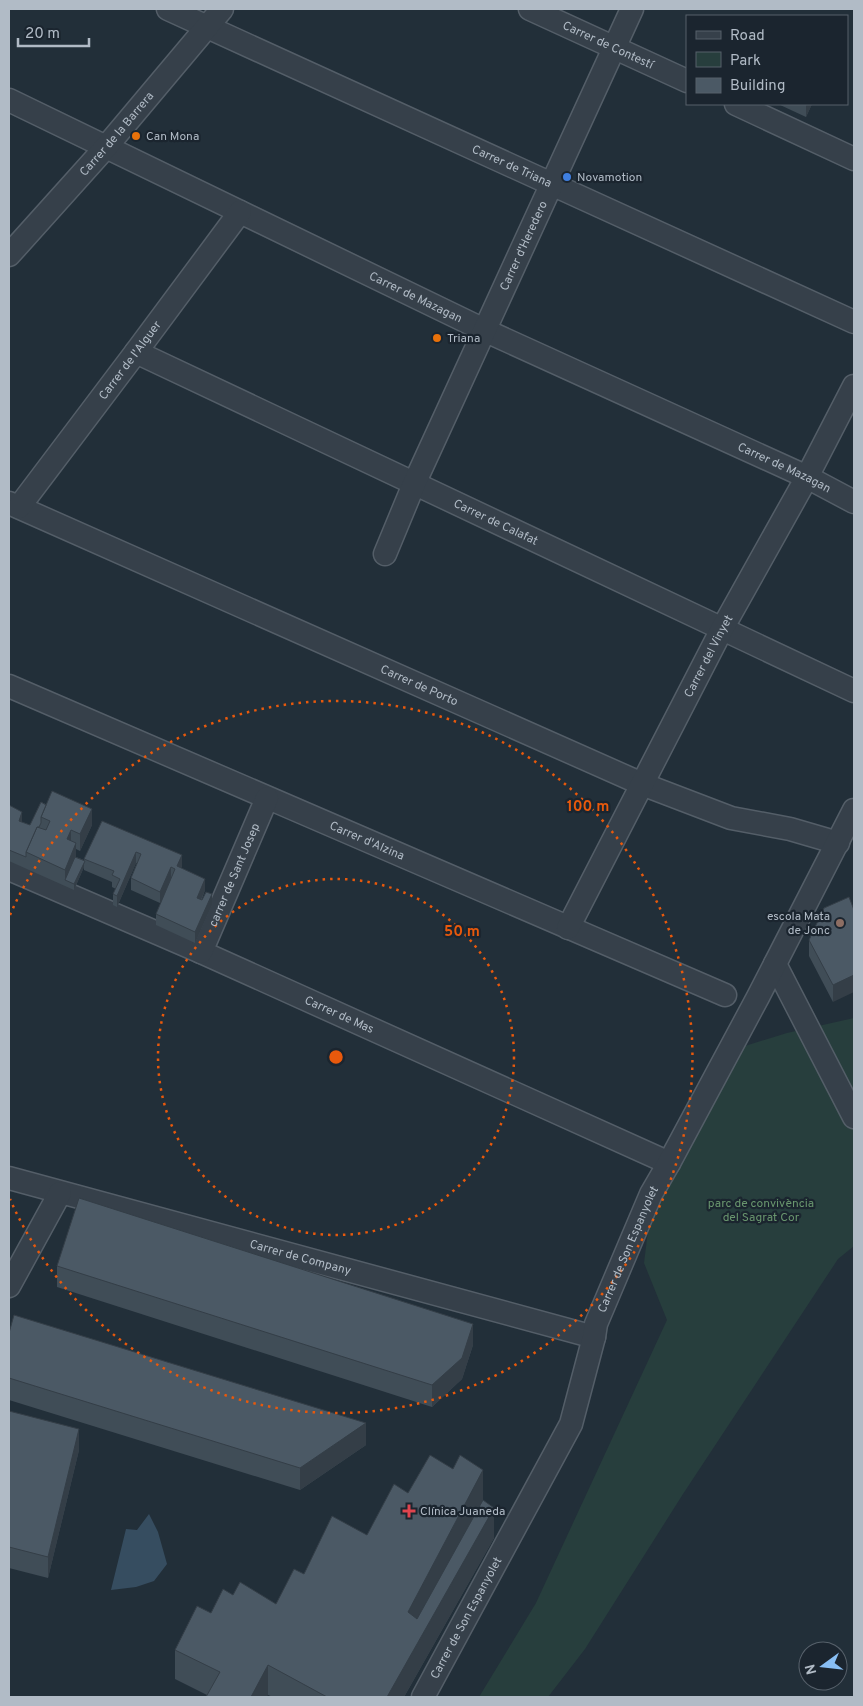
<svg xmlns="http://www.w3.org/2000/svg" width="863" height="1706" font-family="Overpass,sans-serif">
<style>
.green{fill:#273e3d}
.water{fill:#364d60}
.lines{fill:none;stroke-linecap:round;stroke-linejoin:round}
.minor-casing{stroke:#545e68;stroke-width:25}
.minor{stroke:#36404a;stroke-width:22}
.wall{fill:#404d57}
.shaded-wall{fill:#343e47}
.building{fill:#4b5965;stroke:#343e47}
.ring{fill:none;stroke:#e8590c;stroke-width:2.5;stroke-dasharray:2.5 5}
.food-dot{fill:#e8710a;stroke:#1b252f;stroke-width:2}
.shop-dot{fill:#3f7fe0;stroke:#1b252f;stroke-width:2}
.education-dot{fill:#8d6e63;stroke:#1b252f;stroke-width:2}
.health-dot{fill:#e0444e;stroke:#1b252f;stroke-width:2}
.labels{text-anchor:middle;stroke-width:4.5;stroke-linejoin:round;paint-order:stroke}
.street-label{font-size:12px;fill:#b1bbc6;stroke:#1b252f}
.poi-label{font-size:12px;fill:#b1bbc6;stroke:#1b252f;text-anchor:start}
.park-label{font-size:12px;fill:#69966e;stroke:#1b252f}
.centre{fill:#e8590c;stroke:#1b252f;stroke-width:2.5}
.ring-label{font-size:15px;text-anchor:middle;font-weight:bold;fill:#e8590c;stroke:#1b252f;stroke-width:4.5;stroke-linejoin:round;paint-order:stroke}
</style>
<rect width="100%" height="100%" fill="#222f39"/>
<polygon class="green" points="854,1018 854,1246 838,1259 683,1494 585,1649 548,1697 479,1697 536,1603 667,1320 644,1263 649,1223 745,1046 787,1033"/>
<polygon class="water" points="149,1514 158,1532 167,1564 154,1581 136,1587 111,1590 126,1529 137,1530"/>
<g class="lines">
<g class="minor-casing">
<g id="minor">
<path id="s1" d="M168,9L854,322"/>
<path id="s2" d="M530,9L687,81"/>
<path id="s3" d="M9,100L484,330L807,477L854,502"/>
<polyline points="736,104 854,159"/>
<path id="s4" d="M9,255L106,147L222,9"/>
<path id="s5" d="M136,352L854,691"/>
<path id="s6" d="M9,503L642,784L731,818L790,829L838,843"/>
<path id="s7" d="M19,507L136,352L240,212"/>
<path id="s8" d="M385,554L414,484L632,9"/>
<path id="s9" d="M9,686L725,995"/>
<path id="s10" d="M9,869L201,952L669,1163"/>
<path id="s11" d="M568,928L722,629L807,477L854,386"/>
<path id="s12" d="M201,952L267,798"/>
<polyline points="775,964 854,1117"/>
<path id="s13" d="M9,1178L594,1337"/>
<polyline points="9,1286 60,1193"/>
<path id="s14" d="M423,1697L571,1424L594,1337L596,1324L651,1194L669,1163L758,997L854,810"/>
</g>
</g>
<use href="#minor" class="minor"/>
</g>
<g class="wall">
<polygon points="778,104 812,104 806,117"/>
<polygon points="41,802 92,825 80,851 76,849 76,857 84,860 84,859 102,821 182,866 181,868 205,890 202,899 212,905 195,943 156,925 156,914 171,879 160,903 131,890 131,878 137,863 136,863 117,907 113,905 113,894 116,889 112,887 112,882 84,870 84,867 74,890 9,861 9,805 22,822 30,825"/>
<polygon points="849,897 833,1002 809,956 809,940"/>
<polygon points="57,1266 473,1345 462,1379 432,1407 57,1287"/>
<polygon points="9,1333 366,1445 300,1490 9,1400"/>
<polygon points="9,1411 79,1450 48,1578 9,1568"/>
<polygon points="408,1493 483,1499 470,1524 494,1538 404,1697 273,1697 268,1695 207,1695 175,1679 175,1650 211,1613 233,1595 276,1604 304,1574 367,1535"/>
</g>
<g class="shaded-wall">
<polygon points="807,104 812,104 806,117 806,106"/>
<polygon points="92,809 92,825 80,851 80,834"/>
<polygon points="22,812 22,823 19,821"/>
<polygon points="71,830 71,847 67,839"/>
<polygon points="76,843 76,860 65,880 65,870"/>
<polygon points="136,852 136,863 117,907 117,896"/>
<polygon points="182,855 182,866 177,878 177,866"/>
<polygon points="84,861 84,867 74,890 74,884"/>
<polygon points="171,867 171,879 160,903 160,892"/>
<polygon points="205,879 205,890 197,909 197,898"/>
<polygon points="212,894 212,905 195,943 195,932"/>
<polygon points="854,975 854,992 833,1002 833,985"/>
<polygon points="473,1324 473,1345 462,1379 432,1407 432,1385"/>
<polygon points="366,1423 366,1445 300,1490 300,1468"/>
<polygon points="79,1429 79,1450 48,1578 48,1557"/>
<polygon points="483,1470 483,1499 408,1641 408,1612"/>
<polygon points="494,1508 494,1538 404,1697 387,1697"/>
<polygon points="268,1665 268,1695 267,1697 251,1697"/>
</g>
<g class="building">
<polygon points="52,791 92,809 80,834 71,830 67,839 76,843 65,870 26,852 37,827 46,830 50,821 41,817"/>
<polygon points="41,802 46,805 41,817 41,823 39,827 37,827 26,852 26,857 9,850 9,805 22,812 19,821 30,825"/>
<polygon points="102,821 182,855 177,866 205,879 197,898 202,900 206,892 212,894 195,932 156,914 175,869 171,867 160,892 131,878 141,854 136,852 117,896 113,894 120,879 112,875 114,871 84,859"/>
<polygon points="75,857 85,861 74,884 65,880"/>
<polygon points="849,897 854,910 854,975 833,985 809,940 824,908"/>
<polygon points="79,1198 473,1324 462,1358 432,1385 57,1266"/>
<polygon points="14,1315 366,1423 300,1468 9,1378 9,1333"/>
<polygon points="9,1411 79,1429 48,1557 9,1547"/>
<polygon points="430,1455 453,1469 460,1455 483,1470 408,1612 417,1619 483,1500 494,1508 387,1697 327,1697 268,1665 251,1697 206,1697 220,1672 175,1650 197,1606 211,1613 223,1589 233,1595 240,1582 276,1604 294,1569 304,1574 332,1516 367,1535 394,1484 408,1493"/>
</g>
<g class="ring">
<circle cx="336" cy="1057" r="178"/>
<path d="M10 915A356 356 0 1 1 10 1199"/>
</g>
<g class="food-dot">
<circle cx="136" cy="136" r="5"/>
<circle cx="437" cy="338" r="5"/>
</g>
<circle class="shop-dot" cx="567" cy="177" r="5"/>
<circle class="education-dot" cx="840" cy="923" r="5"/>
<path class="health-dot" d="M406.5 1503.5h5v5h5v5h-5v5h-5v-5h-5v-5h5z"/>
<g class="labels">
<g class="street-label">
<text dy="4" stroke="none"><textPath href="#s2" startOffset="86">Carrer de Contestí</textPath></text>
<text dy="4" stroke="none"><textPath href="#s4" startOffset="162">Carrer de la Barrera</textPath></text>
<text dy="4" stroke="none"><textPath href="#s1" startOffset="378">Carrer de Triana</textPath></text>
<text dy="4" stroke="none"><textPath href="#s8" startOffset="338">Carrer d'Heredero</textPath></text>
<text dy="4" stroke="none"><textPath href="#s3" startOffset="452">Carrer de Mazagan</textPath></text>
<text dy="4" stroke="none"><textPath href="#s7" startOffset="184">Carrer de l'Alguer</textPath></text>
<text dy="4" stroke="none"><textPath href="#s3" startOffset="858">Carrer de Mazagan</textPath></text>
<text dy="4" stroke="none"><textPath href="#s5" startOffset="398">Carrer de Calafat</textPath></text>
<text dy="4" stroke="none"><textPath href="#s11" startOffset="306">Carrer del Vinyet</textPath></text>
<text dy="4" stroke="none"><textPath href="#s6" startOffset="449">Carrer de Porto</textPath></text>
<text dy="4" stroke="none"><textPath href="#s9" startOffset="390">Carrer d'Alzina</textPath></text>
<text dy="4" stroke="none"><textPath href="#s12" startOffset="84">carrer de Sant Josep</textPath></text>
<text dy="4" stroke="none"><textPath href="#s10" startOffset="361">Carrer de Mas</textPath></text>
<text dy="4" stroke="none"><textPath href="#s14" startOffset="495">Carrer de Son Espanyolet</textPath></text>
<text dy="4" stroke="none"><textPath href="#s13" startOffset="302">Carrer de Company</textPath></text>
<text dy="4" stroke="none"><textPath href="#s14" startOffset="90">Carrer de Son Espanyolet</textPath></text>
</g>
<g class="poi-label">
<text x="146" y="140">Can Mona</text>
<text x="577" y="181">Novamotion</text>
<text x="447" y="342">Triana</text>
<text x="830" y="920" text-anchor="end">escola Mata<tspan x="830" dy="14">de Jonc</tspan></text>
<text x="420" y="1515">Clínica Juaneda</text>
</g>
<g class="park-label">
<text x="761" y="1207">parc de convivència<tspan x="761" dy="14">del Sagrat Cor</tspan></text>
</g>
</g>
<circle cx="336" cy="1057" r="8" class="centre"/>
<g class="ring-label">
<text x="588" y="811">100 m</text>
<text x="462" y="936">50 m</text>
</g>
<rect width="863" height="1706" fill="none" stroke="#b1bbc6" stroke-width="20"/>
<rect x="686" y="15" width="162" height="90" fill="#1b252f" stroke="#57616b"/>
<rect x="696" y="31" width="25" height="8" fill="#36404a" stroke="#57616b"/>
<text x="730" y="40" font-size="15" fill="#b1bbc6">Road</text>
<rect x="696" y="52" width="25" height="15" fill="#273e3d" stroke="#57616b"/>
<text x="730" y="65" font-size="15" fill="#b1bbc6">Park</text>
<rect x="696" y="78" width="25" height="15" fill="#4b5965" stroke="#57616b"/>
<text x="730" y="90" font-size="15" fill="#b1bbc6">Building</text>
<g transform="translate(823 1666) rotate(255)"><circle r="24" fill="#1b252f" stroke="#57616b"/>
<path d="M0-4L9 19L0 12L-9 19Z" fill="#88bef4"/>
<text y="-8" font-size="14" font-weight="bold" text-anchor="middle" fill="#b1bbc6">N</text>
</g>
<path d="M18 38v8h71v-8" fill="none" stroke="#b1bbc6" stroke-width="2.5"/>
<text x="25" y="38" font-size="15" fill="#b1bbc6" stroke="#1b252f" stroke-width="4" paint-order="stroke">20 m</text>
</svg>
